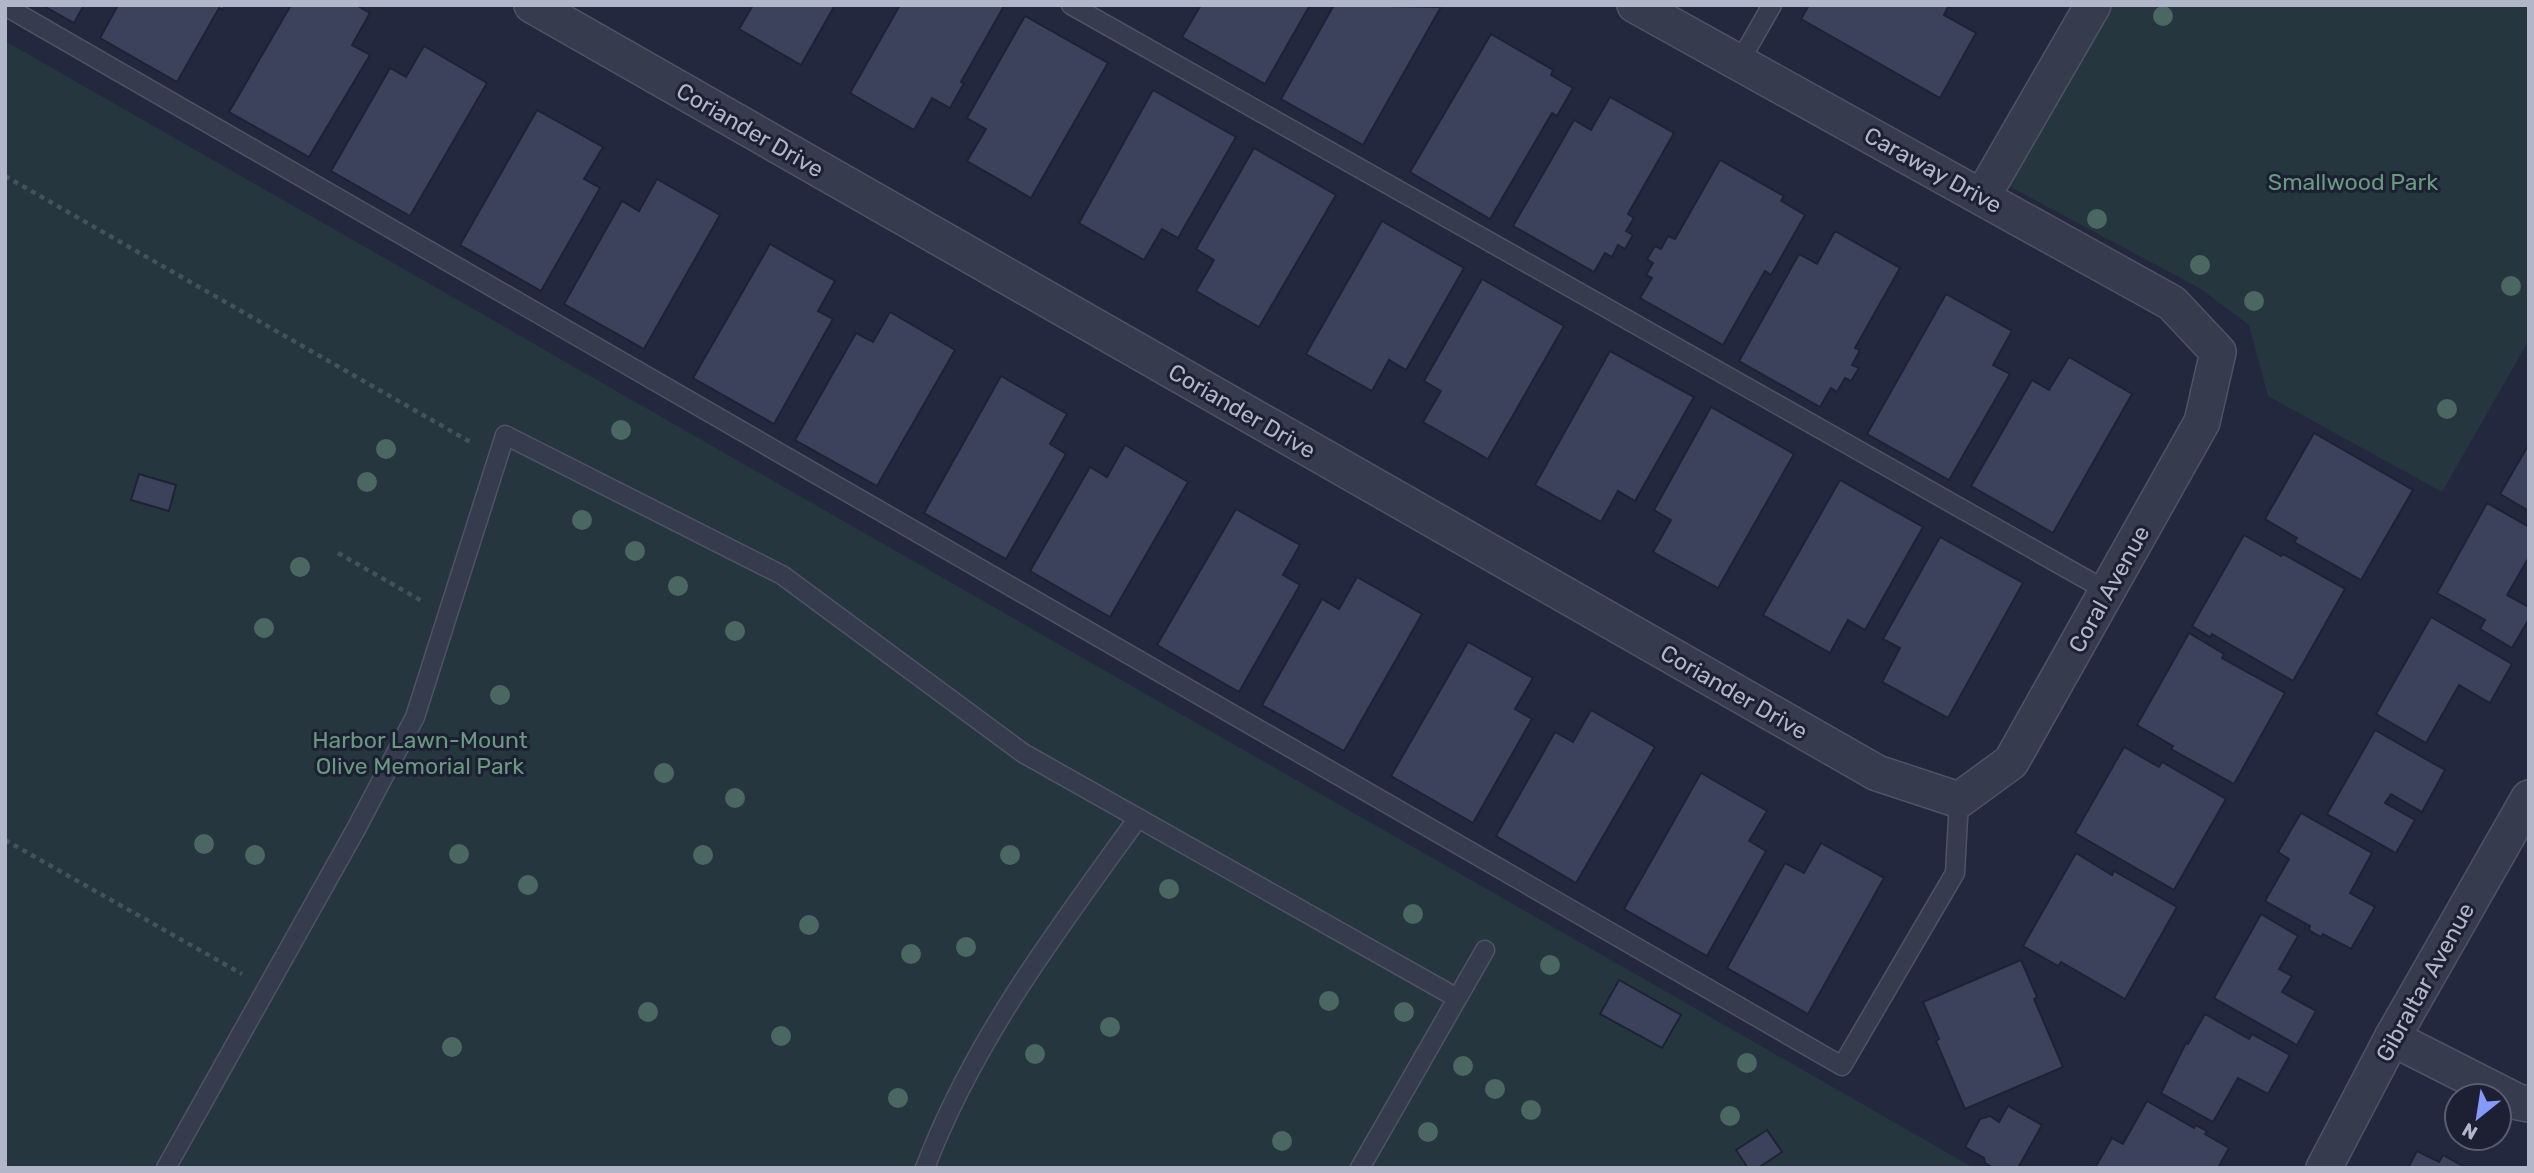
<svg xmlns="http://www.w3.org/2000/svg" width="2534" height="1173" font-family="Rubik,sans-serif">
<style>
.green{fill:#25363f}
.building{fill:#3d425c;stroke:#1e2234;stroke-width:2}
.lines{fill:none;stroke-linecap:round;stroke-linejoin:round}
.service-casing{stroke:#4f5365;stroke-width:21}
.minor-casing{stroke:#4f5365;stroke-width:38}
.path{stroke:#43535c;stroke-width:4.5;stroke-dasharray:5 5;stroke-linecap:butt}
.service{stroke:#373b4e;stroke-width:18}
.minor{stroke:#373b4e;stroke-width:35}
.tree{fill:#4a6762}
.labels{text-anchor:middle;stroke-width:6;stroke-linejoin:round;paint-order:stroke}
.street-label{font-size:23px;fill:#b2b6c9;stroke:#1c2032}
.park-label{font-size:23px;fill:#699a7f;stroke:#1c2032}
</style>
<rect width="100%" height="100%" fill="#23283e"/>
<g class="green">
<polygon points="2108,5 2529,5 2529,340 2442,492 2268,396 2249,325 2201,289 2007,185"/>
<polygon points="5,41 1974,1168 5,1168"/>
</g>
<g class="building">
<polygon points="42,5 84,5 74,23"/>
<polygon points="118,5 225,5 223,10 219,8 177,82 100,38"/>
<polygon points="291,5 356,5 370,13 352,45 370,55 309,157 229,112"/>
<polygon points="753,5 835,5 801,65 739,29"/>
<polygon points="900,5 1004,6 961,82 964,83 950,108 932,98 914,130 850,93"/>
<polygon points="1201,5 1310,5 1265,84 1182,37"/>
<polygon points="1334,5 1441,7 1363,145 1281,99"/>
<polygon points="1809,5 1949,5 1944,15 1976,33 1940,98 1801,19"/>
<polygon points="1025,16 1108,63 1031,198 967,161 986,129 967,118"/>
<polygon points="1491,34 1553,70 1551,75 1573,88 1557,116 1552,113 1490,219 1410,172"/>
<polygon points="424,46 487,83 410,216 331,171 390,68 406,77"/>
<polygon points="1153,90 1236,137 1178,238 1162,229 1144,260 1079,223"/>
<polygon points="1610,97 1674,133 1628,214 1634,218 1626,231 1633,235 1625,249 1618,245 1612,257 1605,253 1594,272 1513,226 1574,120 1591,130"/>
<polygon points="537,110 603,147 584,179 600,188 541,291 460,245"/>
<polygon points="1254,148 1336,195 1259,327 1196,291 1214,260 1196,249"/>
<polygon points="1720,160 1784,196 1781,201 1805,215 1771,275 1765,271 1723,345 1640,298 1652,278 1646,275 1653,263 1647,259 1655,246 1661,249 1668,236 1675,239"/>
<polygon points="657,179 720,215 644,349 564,304 622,201 639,211"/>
<polygon points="1382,221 1464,268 1406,370 1389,360 1372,391 1306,354"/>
<polygon points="1835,231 1900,268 1855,348 1860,350 1852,365 1859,368 1851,381 1845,378 1837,392 1831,388 1820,407 1739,361 1799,254 1817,264"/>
<polygon points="770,244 835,281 818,311 833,319 774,424 693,378"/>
<polygon points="1482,279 1564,326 1488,459 1423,422 1441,391 1424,381"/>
<polygon points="1946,294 2012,331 1993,365 2010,374 1949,480 1867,434"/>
<polygon points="890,312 955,350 877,486 795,440 856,333 873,342"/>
<polygon points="1610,351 1694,397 1635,501 1618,491 1601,522 1535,485"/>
<polygon points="2069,357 2132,394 2053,533 1971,486 2032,380 2049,390"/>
<polygon points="1001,376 1067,414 1050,444 1066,454 1006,559 924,513"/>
<polygon points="1711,407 1794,454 1718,588 1653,552 1671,520 1654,510"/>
<polygon points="2314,433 2413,490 2361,580 2294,542 2297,538 2265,519"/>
<polygon points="2529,444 2529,511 2500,494"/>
<polygon points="1125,445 1188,482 1110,617 1030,571 1090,467 1107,477"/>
<polygon points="139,474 176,485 169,511 131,500"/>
<polygon points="1840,480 1923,527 1865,630 1848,620 1830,653 1763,615"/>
<polygon points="2487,503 2529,527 2529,557 2507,595 2529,607 2529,619 2512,648 2480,629 2485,620 2437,593"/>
<polygon points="1236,509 1300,545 1283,575 1300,585 1239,692 1157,645"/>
<polygon points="2244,535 2281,556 2283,554 2345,589 2293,681 2212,634 2210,637 2192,626"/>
<polygon points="1940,537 2023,583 1948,718 1882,682 1900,648 1883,639"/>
<polygon points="1357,577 1422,614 1344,751 1262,705 1322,599 1339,609"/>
<polygon points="2431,617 2512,664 2490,703 2459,685 2426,743 2376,714"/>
<polygon points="2189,633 2224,654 2222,658 2285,693 2234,784 2171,749 2173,746 2137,725"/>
<polygon points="1468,642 1533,678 1515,709 1532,719 1473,823 1391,776"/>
<polygon points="1591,710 1655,747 1576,883 1496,836 1555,732 1573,742"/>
<polygon points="2375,730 2445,770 2422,812 2391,794 2385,803 2415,820 2396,853 2327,814"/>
<polygon points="2124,747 2159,767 2162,762 2226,799 2174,890 2075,833"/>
<polygon points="1701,773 1767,811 1749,841 1766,851 1707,956 1624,909"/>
<polygon points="2301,813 2372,853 2350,893 2375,907 2351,949 2323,934 2321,937 2309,930 2310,926 2265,901 2289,859 2278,852"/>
<polygon points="1821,843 1884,878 1808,1014 1727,968 1785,863 1804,873"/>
<polygon points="2076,853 2112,875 2114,871 2177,907 2125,999 2061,962 2058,966 2023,946"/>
<polygon points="2261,914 2298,936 2279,969 2292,976 2282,992 2316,1011 2297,1045 2214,998"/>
<polygon points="2021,960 2037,997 2034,999 2063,1067 1965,1109 1936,1041 1939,1039 1923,1002"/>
<polygon points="1619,980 1681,1015 1662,1048 1600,1014"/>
<polygon points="2205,1014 2249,1039 2252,1034 2290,1055 2268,1094 2238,1078 2213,1122 2161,1093 2186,1043 2188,1044"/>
<polygon points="2147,1101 2194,1128 2196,1125 2207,1131 2205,1134 2229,1148 2218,1168 2095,1168 2112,1138 2123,1144"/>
<polygon points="2008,1106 2042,1125 2018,1168 1994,1168 1985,1163 1984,1158 1965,1147 1980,1119 1990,1116 1999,1122"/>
<polygon points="1767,1130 1782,1152 1758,1168 1748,1168 1736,1150"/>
<polygon points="2417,1151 2439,1162 2443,1155 2466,1168 2408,1168"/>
</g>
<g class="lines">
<g class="service-casing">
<g id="service">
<polyline points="1071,5 2107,591"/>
<polyline points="5,6 1842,1066 1955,873 1959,800"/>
<polyline points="1739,63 1772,5"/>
<polyline points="166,1168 356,829 415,717 505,435 782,575 1023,753 1457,998"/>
<path d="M925,1168C974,1039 1058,929 1138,818"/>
<polyline points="1360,1168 1485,950"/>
</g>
</g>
<g class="minor-casing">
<g id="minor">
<polyline points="532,5 1877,773 1959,800 2011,762 2202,422 2218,352 2172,303 1635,5"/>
<polyline points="1982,197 2093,5"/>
<polyline points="2392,1038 2518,1102 2529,1104"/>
<polyline points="2324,1168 2392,1038 2529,798"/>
</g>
</g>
<g class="path">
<polyline points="5,176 472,443"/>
<polyline points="338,553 422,601"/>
<polyline points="5,840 242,974"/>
</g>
<use href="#service" class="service"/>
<use href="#minor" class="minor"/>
</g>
<g class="tree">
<circle cx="2163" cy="16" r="10"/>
<circle cx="2097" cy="219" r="10"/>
<circle cx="2200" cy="265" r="10"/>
<circle cx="2511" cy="286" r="10"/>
<circle cx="2254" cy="301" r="10"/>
<circle cx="2447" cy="409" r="10"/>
<circle cx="621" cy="430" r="10"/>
<circle cx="386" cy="449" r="10"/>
<circle cx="367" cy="482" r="10"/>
<circle cx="582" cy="520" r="10"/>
<circle cx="635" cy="551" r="10"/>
<circle cx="300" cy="567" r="10"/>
<circle cx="678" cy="586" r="10"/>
<circle cx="264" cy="628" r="10"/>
<circle cx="735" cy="631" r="10"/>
<circle cx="500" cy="695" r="10"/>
<circle cx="664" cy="773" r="10"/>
<circle cx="735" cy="798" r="10"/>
<circle cx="204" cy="844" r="10"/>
<circle cx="459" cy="854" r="10"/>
<circle cx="255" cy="855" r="10"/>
<circle cx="703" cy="855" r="10"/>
<circle cx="1010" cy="855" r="10"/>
<circle cx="528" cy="885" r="10"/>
<circle cx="1169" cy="889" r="10"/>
<circle cx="1413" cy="914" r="10"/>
<circle cx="809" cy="925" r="10"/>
<circle cx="966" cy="947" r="10"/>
<circle cx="911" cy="954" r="10"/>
<circle cx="1550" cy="965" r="10"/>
<circle cx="1329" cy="1001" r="10"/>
<circle cx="648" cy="1012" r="10"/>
<circle cx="1404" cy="1012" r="10"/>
<circle cx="1110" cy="1027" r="10"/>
<circle cx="781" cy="1036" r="10"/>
<circle cx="452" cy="1047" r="10"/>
<circle cx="1035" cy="1054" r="10"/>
<circle cx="1747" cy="1063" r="10"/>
<circle cx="1463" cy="1066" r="10"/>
<circle cx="1495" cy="1089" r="10"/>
<circle cx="898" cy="1098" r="10"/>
<circle cx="1531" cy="1110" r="10"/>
<circle cx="1730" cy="1116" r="10"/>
<circle cx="1428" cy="1132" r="10"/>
<circle cx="1282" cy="1141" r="10"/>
</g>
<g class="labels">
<g class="street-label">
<text transform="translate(750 130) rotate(30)" y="8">Coriander Drive</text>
<text transform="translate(1933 170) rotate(29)" y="8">Caraway Drive</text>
<text transform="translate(1242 411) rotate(30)" y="8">Coriander Drive</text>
<text transform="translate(2109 589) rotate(-61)" y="8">Coral Avenue</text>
<text transform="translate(1734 692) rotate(30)" y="8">Coriander Drive</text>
<text transform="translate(2425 982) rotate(-61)" y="8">Gibraltar Avenue</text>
</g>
<g class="park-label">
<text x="2353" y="190">Smallwood Park</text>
<text x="420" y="748">Harbor Lawn-Mount<tspan x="420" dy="26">Olive Memorial Park</tspan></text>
</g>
</g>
<rect width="2534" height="1173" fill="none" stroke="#b2b6c9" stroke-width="14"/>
<g transform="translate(2478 1117) rotate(210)"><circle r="33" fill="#1c2032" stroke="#585c6e" stroke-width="2"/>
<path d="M0-5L12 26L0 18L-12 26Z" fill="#869afb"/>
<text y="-10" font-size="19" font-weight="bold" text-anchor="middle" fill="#b2b6c9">N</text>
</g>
</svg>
